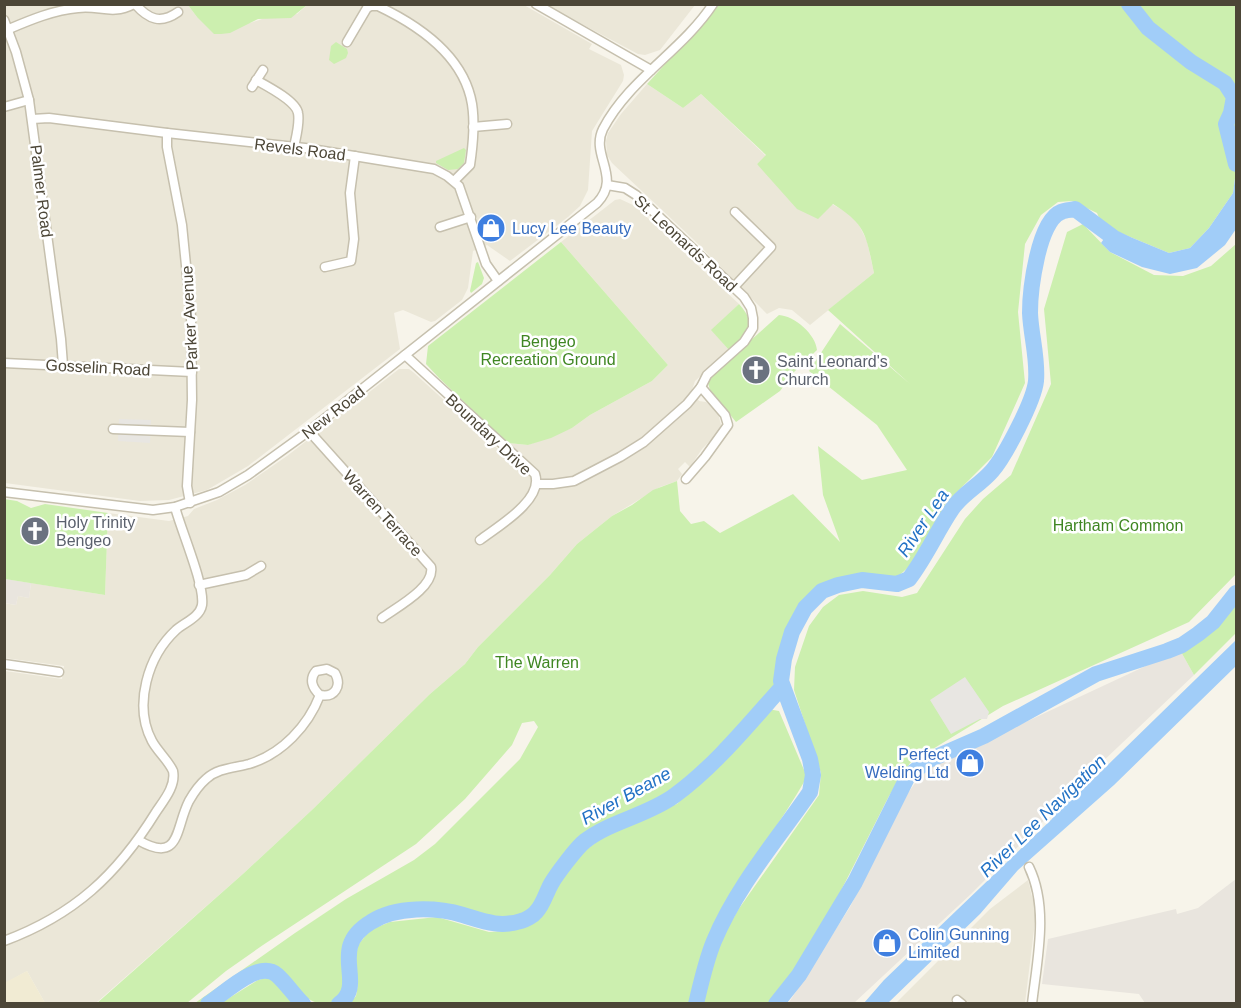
<svg xmlns="http://www.w3.org/2000/svg" width="1241" height="1008" font-family="Arial,sans-serif">
<style>
.residential{fill:#ebe7d8}
.industrial{fill:#e9e5de}
.education{fill:#f1ebd3}
.green{fill:#ccefaf}
.parking{fill:#e8e6e2}
.water{fill:#a1cdf8}
.lines{fill:none;stroke-linecap:round;stroke-linejoin:round}
.river{stroke:#a1cdf8;stroke-width:16}
.street-casing{stroke:#c6c0ae;stroke-width:11}
.street{stroke:#fff;stroke-width:8}
.labels{text-anchor:middle;stroke-width:5;stroke-linejoin:round;paint-order:stroke}
.street-label{font-size:16px;fill:#4c4637;stroke:#fff}
.shop-label{font-size:16px;fill:#366cbe;stroke:#fff;text-anchor:start}
.park-label{font-size:16px;fill:#3f8622;stroke:#fff}
.worship-label{font-size:16px;fill:#5b616d;stroke:#fff;text-anchor:start}
.water-label{font-size:18px;font-style:italic;fill:#2272c5;stroke:#fff}
</style>
<rect width="100%" height="100%" fill="#f7f4ea"/>
<g class="residential">
<polygon points="5,5 188,5 197,17 250,23 265,18 297,14 307,5 524,5 592,44 589,49 621,65 624,75 623,81 592,131 588,190 580,206 568,217 510,261 487,245 473,251 468,288 462,300 435,321 431,322 403,310 394,313 400,349 248,466 207,490 169,500 140,501 5,483"/>
<polygon points="546,5 695,5 660,50 645,55 638,54"/>
<polygon points="647,84 683,108 701,94 766,156 757,164 852,215 858,223 867,241 874,273 810,325 792,310 779,308 767,314 694,240 612,163 607,155 606,141 608,133 621,114"/>
<polygon points="620,199 635,206 739,304 712,330 729,350 695,381 692,390 699,401 706,402 717,409 721,425 718,433 702,449 690,467 685,462 678,469 682,474 677,481 660,487 612,516 577,544 550,575 478,647 465,664 430,694 313,809 244,873 96,1003 45,1003 27,971 6,983 5,671 62,679 64,666 5,658 4,603 16,605 18,596 29,598 31,583 105,595 108,513 169,521 188,516 194,509 217,500 245,485 287,456 399,369 409,369 413,372 499,450 507,443 528,445 572,428 590,415 652,381 668,365 561,242 615,200"/>
<polygon points="1028,880 1034,905 1035,922 1025,1003 895,1004 990,909"/>
</g>
<g class="industrial">
<polygon points="5,579 31,583 29,598 18,596 16,605 5,603"/>
<polygon points="1180,650 1194,675 1100,764 971,894 854,1003 788,1004 850,907 908,793 925,769"/>
<polygon points="1236,879 1236,1003 1145,1003 1139,994 1042,984 1048,939 1176,909 1177,914 1198,908"/>
</g>
<polygon class="education" points="27,971 45,1003 5,1003 5,981 6,982"/>
<g class="green">
<polygon points="188,5 307,5 291,18 258,19 230,33 221,34 214,34 197,17"/>
<path d="M719,5H1236V171L1233,193L1209,228L1190,248L1169,253L1111,229L1101,222L1097,213L1072,201L1058,202L1041,215L1025,244L1018,312L1025,383L992,457L946,503L911,565L895,579C857,575 818,578 796,613C793,618 788,624 786,630C782,645 786,674 777,687C769,700 756,711 745,723C720,749 694,779 663,798C636,814 606,819 582,841C571,851 560,865 551,878C535,900 539,917 505,922C487,925 471,911 455,906C437,902 390,905 374,913C362,918 351,927 346,939C338,957 355,997 328,1003C296,1008 291,961 260,965C244,967 220,999 205,1003C202,1005 198,1003 195,1003L295,933L346,899L414,860L435,844L520,759L538,727L534,721L522,723L512,745L465,799L416,844L263,945L226,971L187,1003L96,1004L244,873L313,809L430,694L465,664L478,647L550,575L577,544L612,516L632,505L653,490L677,481L680,511L691,524L704,521L720,533L793,494L840,542L823,495L818,446L862,480L907,470L877,425L809,371L840,324L910,384L828,310L874,273C866,236 867,225 833,204L818,219L797,209L757,164L766,155L701,94L683,108L647,84Z"/>
<polygon points="336,42 347,49 348,53 346,58 334,64 329,60 331,46"/>
<polygon points="464,148 466,150 464,163 458,169 448,170 436,163 436,161"/>
<polygon points="1083,224 1110,252 1154,275 1183,276 1211,266 1236,244 1236,574 1189,622 1003,706 910,763 889,796 823,926 784,987 771,1003 703,1004 719,943 738,910 819,795 821,773 794,690 795,667 809,626 823,607 839,595 863,591 902,597 917,593 965,519 983,499 1011,475 1051,384 1044,309 1067,232"/>
<polygon points="561,242 668,365 652,381 590,415 572,428 551,438 528,445 507,443 439,378 426,364 428,346"/>
<polygon points="478,262 484,278 482,284 471,293 470,291 476,263"/>
<path d="M739,304C759,326 747,334 729,350L711,330Z"/>
<path d="M779,315C795,316 816,335 817,350L794,372L780,391L736,422L710,390L708,383L712,375Z"/>
<polygon points="4,499 17,501 31,508 45,504 108,513 105,595 5,579"/>
<path d="M1236,601V633L1194,675L1180,650C1204,638 1220,621 1236,601Z"/>
<path d="M768,709L779,711L807,777C778,828 741,873 714,925C701,949 696,977 690,1003H350L356,996L358,984L354,966L358,945L370,930L390,922L437,917L489,932L505,931L528,923L538,918L563,876L583,852L606,835L663,808L677,804Z"/>
<polygon points="273,976 296,1003 221,1003 258,980"/>
</g>
<g class="parking">
<polygon points="119,419 151,420 150,443 118,441"/>
<polygon points="965,677 989,712 987,719 980,719 951,734 930,700"/>
</g>
<g class="water">
<polygon points="1236,171 1236,229 1225,245 1197,268 1170,274 1142,267 1110,252 1101,243 1111,229 1169,253 1190,248 1209,228 1233,193"/>
<polygon points="1236,640 1236,666 1114,785 1018,870 980,914 888,1003 864,1003 884,980 1052,819 1059,807 1078,794"/>
</g>
<g class="lines">
<g class="river">
<polyline points="1129,4 1148,28 1191,62 1225,83 1234,97 1231,113 1226,124 1236,164"/>
<path d="M208,1004C225,993 259,959 277,975C286,983 294,995 303,1004"/>
<path d="M339,1004C368,983 326,949 371,922C396,906 436,907 463,915C483,921 499,928 521,921C525,920 533,916 536,912C543,905 546,893 551,884C556,875 577,847 585,841C611,821 646,816 674,796C715,766 748,725 782,687"/>
<path d="M696,1004C701,983 706,960 714,941C737,886 777,840 810,792L813,775L810,759L781,681L784,659L792,632L805,608L822,591L838,585L862,580L897,584L909,579C926,557 937,531 952,509C962,494 980,485 992,471C1005,456 1034,401 1036,381C1038,358 1031,336 1030,313C1030,291 1038,221 1061,212C1065,210 1071,210 1075,209L1114,238L1126,244"/>
<polyline points="776,1004 799,975 855,882 908,776 929,760 984,736 1096,674 1167,651 1182,645 1198,634 1213,622 1236,593"/>
</g>
<g class="street-casing">
<g id="street">
<path d="M135,4C149,20 161,24 178,12"/>
<polyline points="536,4 651,70"/>
<polyline points="4,20 16,52 29,100 61,339 63,365"/>
<path d="M9,29C30,20 54,10 78,8C100,5 111,16 134,4"/>
<path d="M347,42L367,8L371,6H378C418,25 464,56 472,104C475,123 473,145 470,165L454,181"/>
<path d="M256,80C267,86 296,101 298,113C300,123 296,137 294,147"/>
<polyline points="252,87 263,70"/>
<polyline points="4,107 29,100"/>
<polyline points="32,119 49,118 167,133 305,148 434,169 447,176 459,186 486,264 498,281"/>
<polyline points="473,127 507,124"/>
<polyline points="167,133 167,147 182,225 191,316 192,400 187,486 190,503"/>
<polyline points="440,227 471,217"/>
<polyline points="325,267 351,261 354,239 350,193 355,156"/>
<polyline points="734,287 771,247 735,212"/>
<path d="M405,355L535,474C544,500 497,527 480,540"/>
<polyline points="4,363 192,372"/>
<polyline points="113,429 190,432"/>
<path d="M309,431L431,567C435,587 397,607 382,618"/>
<polyline points="686,479 705,457 728,425 725,415 701,387"/>
<polyline points="537,484 553,484 574,481 620,457 644,442 687,404 701,387 707,375 744,342 753,328 753,318 751,308 744,297 636,195 625,188 607,185"/>
<path d="M4,492L153,510L175,507L219,492L248,475L309,431L597,203C622,177 590,155 603,129C629,79 682,51 713,4"/>
<polyline points="199,585 246,575 261,566"/>
<polyline points="4,664 59,672"/>
<path d="M138,840C181,865 175,828 189,801C193,794 199,785 206,779C218,768 234,768 249,764C282,754 308,726 320,695C312,688 309,679 316,671L327,669L335,673C342,686 335,698 320,695"/>
<path d="M1029,867C1049,908 1037,960 1032,1004"/>
<path d="M4,941C74,915 117,875 156,812C164,800 176,786 173,771C168,760 158,752 152,741C133,705 148,656 176,630C184,623 200,617 202,605C205,585 181,530 175,507"/>
<polyline points="957,1000 962,1004"/>
</g>
</g>
<use href="#street" class="street"/>
</g>
<defs>
<g id="shop-disc" transform="scale(1.5)"><circle r="9.5" fill="#3f7fe0" stroke="#fff"/><path d="M-5-2.5h2.3a2.7 3.5 0 0 1 5.4 0H5L5.5 6h-11ZM-1.5-2.5h3a1.5 2.3 0 0 0-3 0Z" fill="#fff"/></g>
<g id="church-disc" transform="scale(1.5)"><circle r="9.5" fill="#6b7280" stroke="#fff"/><path d="M-1.2-6h2.4v3.5h3.3v2.4h-3.3V6h-2.4V-.1h-3.3v-2.4h3.3Z" fill="#fff"/></g>
</defs>
<g fill-rule="evenodd">
<use href="#shop-disc" x="491" y="228"/>
<use href="#church-disc" x="756" y="370"/>
<use href="#church-disc" x="35" y="531"/>
<use href="#shop-disc" x="970" y="763"/>
<use href="#shop-disc" x="887" y="943"/>
</g>
<g class="labels">
<g class="street-label">
<text transform="translate(300 149) rotate(7)" y="6">Revels Road</text>
<text transform="translate(42 191) rotate(83)" y="6">Palmer Road</text>
<text transform="translate(686 243) rotate(43)" y="6">St. Leonards Road</text>
<text transform="translate(189 318) rotate(-93)" y="6">Parker Avenue</text>
<text transform="translate(98 367) rotate(3)" y="6">Gosselin Road</text>
<text transform="translate(333 412) rotate(-38)" y="6">New Road</text>
<text transform="translate(489 434) rotate(43)" y="6">Boundary Drive</text>
<text transform="translate(383 513) rotate(48)" y="6">Warren Terrace</text>
</g>
<g class="shop-label">
<text x="512" y="234">Lucy Lee Beauty</text>
<text x="949" y="760" text-anchor="end">Perfect<tspan x="949" dy="18">Welding Ltd</tspan></text>
<text x="908" y="940">Colin Gunning<tspan x="908" dy="18">Limited</tspan></text>
</g>
<g class="park-label">
<text x="548" y="347">Bengeo<tspan x="548" dy="18">Recreation Ground</tspan></text>
<text x="1118" y="531">Hartham Common</text>
<text x="537" y="668">The Warren</text>
</g>
<g class="worship-label">
<text x="777" y="367">Saint Leonard's<tspan x="777" dy="18">Church</tspan></text>
<text x="56" y="528">Holy Trinity<tspan x="56" dy="18">Bengeo</tspan></text>
</g>
<g class="water-label">
<text transform="translate(923 523) rotate(-56)" y="6">River Lea</text>
<text transform="translate(626 796) rotate(-29)" y="6">River Beane</text>
<text transform="translate(1043 816) rotate(-44)" y="6">River Lee Navigation</text>
</g>
</g>
<rect width="1241" height="1008" fill="none" stroke="#4c4637" stroke-width="12"/>
</svg>
